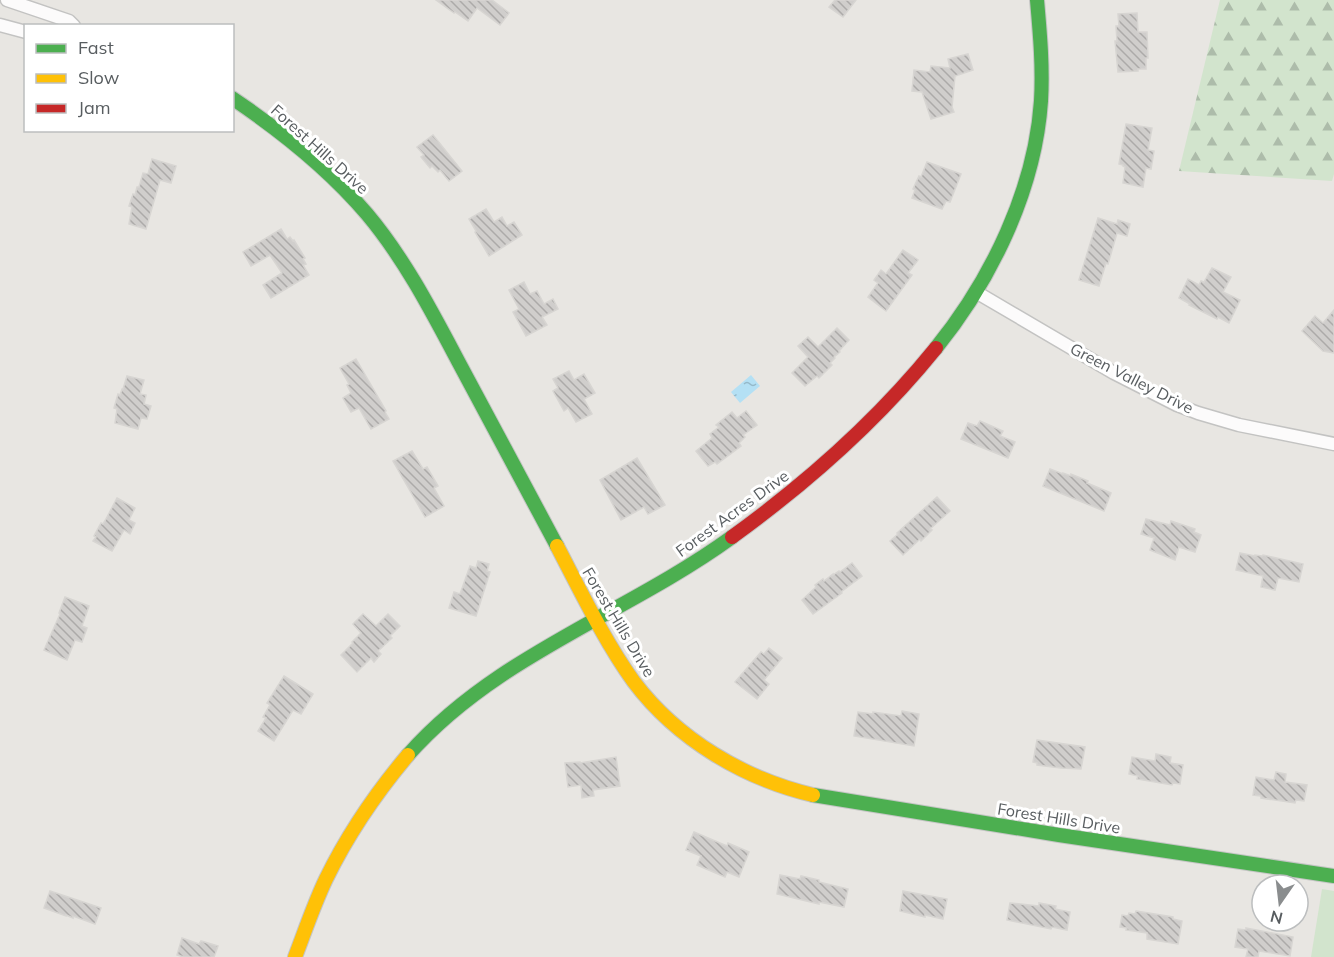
<svg xmlns="http://www.w3.org/2000/svg" width="1334" height="957" font-family="Mulish,sans-serif">
<style>
.green{fill:#d2e4cd}
.forest{fill:url(#forest-firs)}
.water{fill:url(#water-ripples)}
.building{fill:url(#building-back-hatch);stroke:#d7d5d2;stroke-width:1.5}
.lines{fill:none;stroke-linecap:round;stroke-linejoin:round}
.street-casing{stroke:#c3c3c2;stroke-width:15}
.fast-casing{stroke:#c4c5c4;stroke-width:16}
.slow-casing{stroke:#c4c5c4;stroke-width:16}
.jam-casing{stroke:#c4c5c4;stroke-width:16}
.street{stroke:#fcfbfb;stroke-width:12}
.fast{stroke:#4caf50;stroke-width:14}
.slow{stroke:#ffc107;stroke-width:14}
.jam{stroke:#c62828;stroke-width:14}
.labels{text-anchor:middle;stroke-width:6;stroke-linejoin:round;paint-order:stroke}
.street-label{font-size:16px;fill:#585d60;stroke:#fff}
</style>
<defs>
<pattern id="forest-firs" width="22" height="20" patternUnits="userSpaceOnUse" patternTransform="scale(1.5)"><rect width="22" height="20" fill="#d2e4cd"/><path d="M5 1l3.5 6h-7zM16 11l3.5 6h-7z" fill="#adbcaa"/></pattern>
<pattern id="water-ripples" width="26" height="14" patternUnits="userSpaceOnUse" patternTransform="scale(1.5)"><rect width="26" height="14" fill="#b4e0f4"/><path d="M2 4q2-2 4 0t4 0M15 11q2-2 4 0t4 0" fill="none" stroke="#95b9c9"/></pattern>
<pattern id="building-back-hatch" width="6" height="6" patternUnits="userSpaceOnUse" patternTransform="scale(1.5)"><rect width="6" height="6" fill="#d0cecc"/><path d="M-1 5l2 2M0 0l6 6M5-1l2 2" fill="none" stroke="#acaaa9"/></pattern>
</defs>
<rect width="100%" height="100%" fill="#e8e6e2"/>
<polygon class="green" points="1322,889 1334,891 1334,957 1311,957"/>
<polygon class="forest" points="1220,0 1334,0 1334,174 1332,181 1179,171"/>
<polygon class="water" points="751,375 760,386 740,403 731,392"/>
<g class="building">
<polygon points="436,0 492,0 509,13 500,25 477,8 468,21 455,12 454,13"/>
<polygon points="835,0 856,0 843,17 829,7"/>
<polygon points="1137,13 1138,32 1147,32 1148,58 1146,58 1146,69 1138,69 1138,71 1118,72 1115,41 1117,41 1116,26 1119,26 1118,14"/>
<polygon points="968,54 973,70 955,76 952,107 954,112 931,119 922,92 912,91 914,70 930,72 931,66 950,68 948,59"/>
<polygon points="1126,124 1152,128 1148,150 1154,151 1151,169 1146,168 1143,187 1123,183 1125,167 1123,166 1123,165 1119,164"/>
<polygon points="433,135 462,171 449,181 440,170 438,172 432,166 430,168 421,157 424,155 417,147"/>
<polygon points="152,159 176,166 171,183 160,180 146,229 129,224 132,207 129,206 133,194 135,195 137,187 139,187 143,173 148,174"/>
<polygon points="927,162 961,174 950,202 946,201 942,209 912,198 915,190 913,189 919,176 921,177"/>
<polygon points="486,209 494,222 502,217 507,226 514,222 522,235 489,256 475,232 476,231 469,219"/>
<polygon points="1098,218 1117,224 1118,220 1130,224 1127,236 1117,233 1108,264 1106,263 1099,286 1079,280"/>
<polygon points="281,229 287,239 290,237 293,241 294,240 305,258 303,259 306,264 303,265 309,275 271,298 263,285 282,273 270,255 251,266 243,252"/>
<polygon points="903,250 918,260 908,273 912,275 886,311 868,297 878,283 874,280 881,270 886,274"/>
<polygon points="1212,268 1231,277 1223,292 1240,300 1229,323 1218,317 1217,319 1189,305 1190,304 1179,298 1188,279 1199,285 1201,281 1204,282"/>
<polygon points="524,282 530,294 537,291 544,304 553,299 558,309 542,317 547,325 526,336 513,312 519,309 509,290"/>
<polygon points="1334,310 1334,353 1323,351 1302,331 1315,316 1323,323"/>
<polygon points="837,328 849,340 839,351 840,352 834,357 835,358 830,363 832,365 819,378 817,376 805,386 792,373 808,357 798,346 808,337 818,347"/>
<polygon points="356,359 386,411 385,412 389,419 371,429 359,408 351,412 343,398 351,393 347,385 349,384 340,368"/>
<polygon points="569,371 574,380 584,374 595,393 584,399 592,414 576,422 568,408 564,411 553,391 558,388 553,379"/>
<polygon points="127,376 144,380 140,394 146,395 144,404 151,406 147,419 141,418 138,429 115,423 117,409 114,408 118,394 120,395 122,389 123,389"/>
<polygon points="746,411 757,425 743,435 745,437 739,443 741,446 717,464 715,462 708,466 696,451 712,438 710,434 719,427 716,425 732,412 737,418"/>
<polygon points="980,421 1003,431 1000,436 1015,442 1008,458 961,439 968,423 977,426"/>
<polygon points="412,451 423,469 427,467 438,486 434,488 444,506 425,517 393,461"/>
<polygon points="637,458 665,505 648,514 644,507 621,520 600,480"/>
<polygon points="1050,469 1063,474 1063,473 1071,476 1071,474 1088,481 1087,483 1111,493 1104,511 1043,486"/>
<polygon points="937,497 950,511 930,529 932,530 921,541 920,539 903,555 890,541 898,534 897,533"/>
<polygon points="117,498 135,508 129,520 135,523 130,534 124,530 112,551 93,541 96,537 94,536 101,523 103,524 106,519"/>
<polygon points="1146,519 1170,525 1171,521 1195,529 1194,532 1201,535 1195,552 1179,547 1175,560 1150,550 1154,538 1141,534"/>
<polygon points="1240,553 1255,556 1255,555 1262,556 1263,555 1303,564 1299,582 1278,578 1275,590 1261,587 1263,576 1236,570"/>
<polygon points="478,561 489,564 487,571 490,572 476,616 449,608 454,592 460,594 470,566 476,568"/>
<polygon points="852,563 862,576 841,592 842,593 813,614 802,600 816,587 815,585 823,579 824,581 833,574 833,575 839,571 840,572"/>
<polygon points="65,597 89,606 82,626 87,628 82,642 75,640 67,660 44,650 60,614 59,613"/>
<polygon points="363,614 376,626 388,614 400,626 390,636 392,638 378,651 381,654 374,662 371,658 357,672 341,655 353,643 352,642 361,633 353,624"/>
<polygon points="769,648 782,658 764,680 769,684 757,699 735,682 761,652 764,654"/>
<polygon points="284,676 313,694 301,714 293,710 274,741 258,731 266,718 263,717 270,705 267,703"/>
<polygon points="902,711 919,714 914,746 854,736 858,712 873,714 873,712 901,716"/>
<polygon points="1037,740 1085,747 1081,769 1061,768 1037,765 1037,763 1033,762"/>
<polygon points="1156,754 1171,757 1170,763 1183,765 1180,784 1173,783 1172,785 1137,779 1138,776 1129,774 1132,757 1155,761"/>
<polygon points="616,757 620,786 593,790 594,796 582,798 581,785 568,787 565,763 580,762 580,763"/>
<polygon points="1276,772 1286,774 1285,782 1307,785 1304,801 1296,800 1295,803 1261,798 1261,796 1253,795 1256,777 1274,780"/>
<polygon points="694,832 727,846 728,843 749,852 739,877 727,872 725,877 697,865 701,856 686,850"/>
<polygon points="780,875 800,879 801,876 819,880 819,882 848,889 844,907 819,902 819,904 777,894"/>
<polygon points="50,891 101,908 95,924 73,916 73,918 66,915 66,916 44,908"/>
<polygon points="903,891 947,899 943,919 925,915 925,917 900,911"/>
<polygon points="1010,903 1039,906 1039,903 1056,906 1055,909 1070,912 1067,930 1052,927 1051,929 1007,920"/>
<polygon points="1136,911 1173,917 1173,919 1182,921 1178,944 1147,939 1147,933 1126,930 1127,928 1120,927 1122,915 1128,916 1129,913 1135,914"/>
<polygon points="1246,928 1293,937 1290,956 1259,951 1258,957 1246,957 1248,949 1235,947 1238,929 1246,930"/>
<polygon points="182,938 199,944 201,941 218,946 214,957 184,957 177,955"/>
</g>
<g class="lines">
<g class="street-casing">
<g id="street">
<polyline points="7,0 69,21 74,26"/>
<polyline points="0,25 26,32"/>
<polyline points="976,292 1114,373 1177,405 1198,413 1239,425 1334,444"/>
</g>
</g>
<g class="fast-casing">
<g id="fast">
<path d="M232,98C281,131 328,168 367,214C404,258 431,310 458,361C491,422 524,484 557,546"/>
<path d="M936,348C991,280 1035,190 1041,101C1043,67 1040,34 1037,0"/>
<path d="M408,755C496,655 626,614 732,537"/>
<polyline points="813,795 1059,835 1334,876"/>
</g>
</g>
<g class="slow-casing">
<g id="slow">
<path d="M557,546C580,590 605,642 634,682C677,739 744,779 813,795"/>
<path d="M295,957C305,931 314,904 326,879C348,834 376,793 408,755"/>
</g>
</g>
<g class="jam-casing">
<path id="jam" d="M732,537C808,482 877,421 936,348"/>
</g>
<use href="#street" class="street"/>
<use href="#fast" class="fast"/>
<use href="#slow" class="slow"/>
<use href="#jam" class="jam"/>
</g>
<g class="labels">
<g class="street-label">
<text transform="translate(320 149) rotate(42)" y="6">Forest Hills Drive</text>
<text transform="translate(1132 378) rotate(27)" y="6">Green Valley Drive</text>
<text transform="translate(732 513) rotate(-36)" y="6">Forest Acres Drive</text>
<text transform="translate(619 622) rotate(59)" y="6">Forest Hills Drive</text>
<text transform="translate(1059 818) rotate(9)" y="6">Forest Hills Drive</text>
</g>
</g>
<rect x="24" y="24" width="210" height="108" fill="#ffffff" stroke="#bcbebf" stroke-width="1.5"/>
<rect x="36" y="44" width="30" height="9" fill="#4caf50" stroke="#bcbebf" stroke-width="1.5"/>
<text x="78" y="54" font-size="18" fill="#585d60">Fast</text>
<rect x="36" y="74" width="30" height="9" fill="#ffc107" stroke="#bcbebf" stroke-width="1.5"/>
<text x="78" y="84" font-size="18" fill="#585d60">Slow</text>
<rect x="36" y="104" width="30" height="9" fill="#c62828" stroke="#bcbebf" stroke-width="1.5"/>
<text x="78" y="114" font-size="18" fill="#585d60">Jam</text>
<g transform="translate(1280 903) rotate(194)"><circle r="28" fill="#ffffff" stroke="#bcbebf" stroke-width="1.5"/>
<path d="M0-4.5L10 22L0 15L-10 22Z" fill="#8a8d8e"/>
<text y="-9" font-size="16" font-weight="bold" text-anchor="middle" fill="#585d60">N</text>
</g>
</svg>
